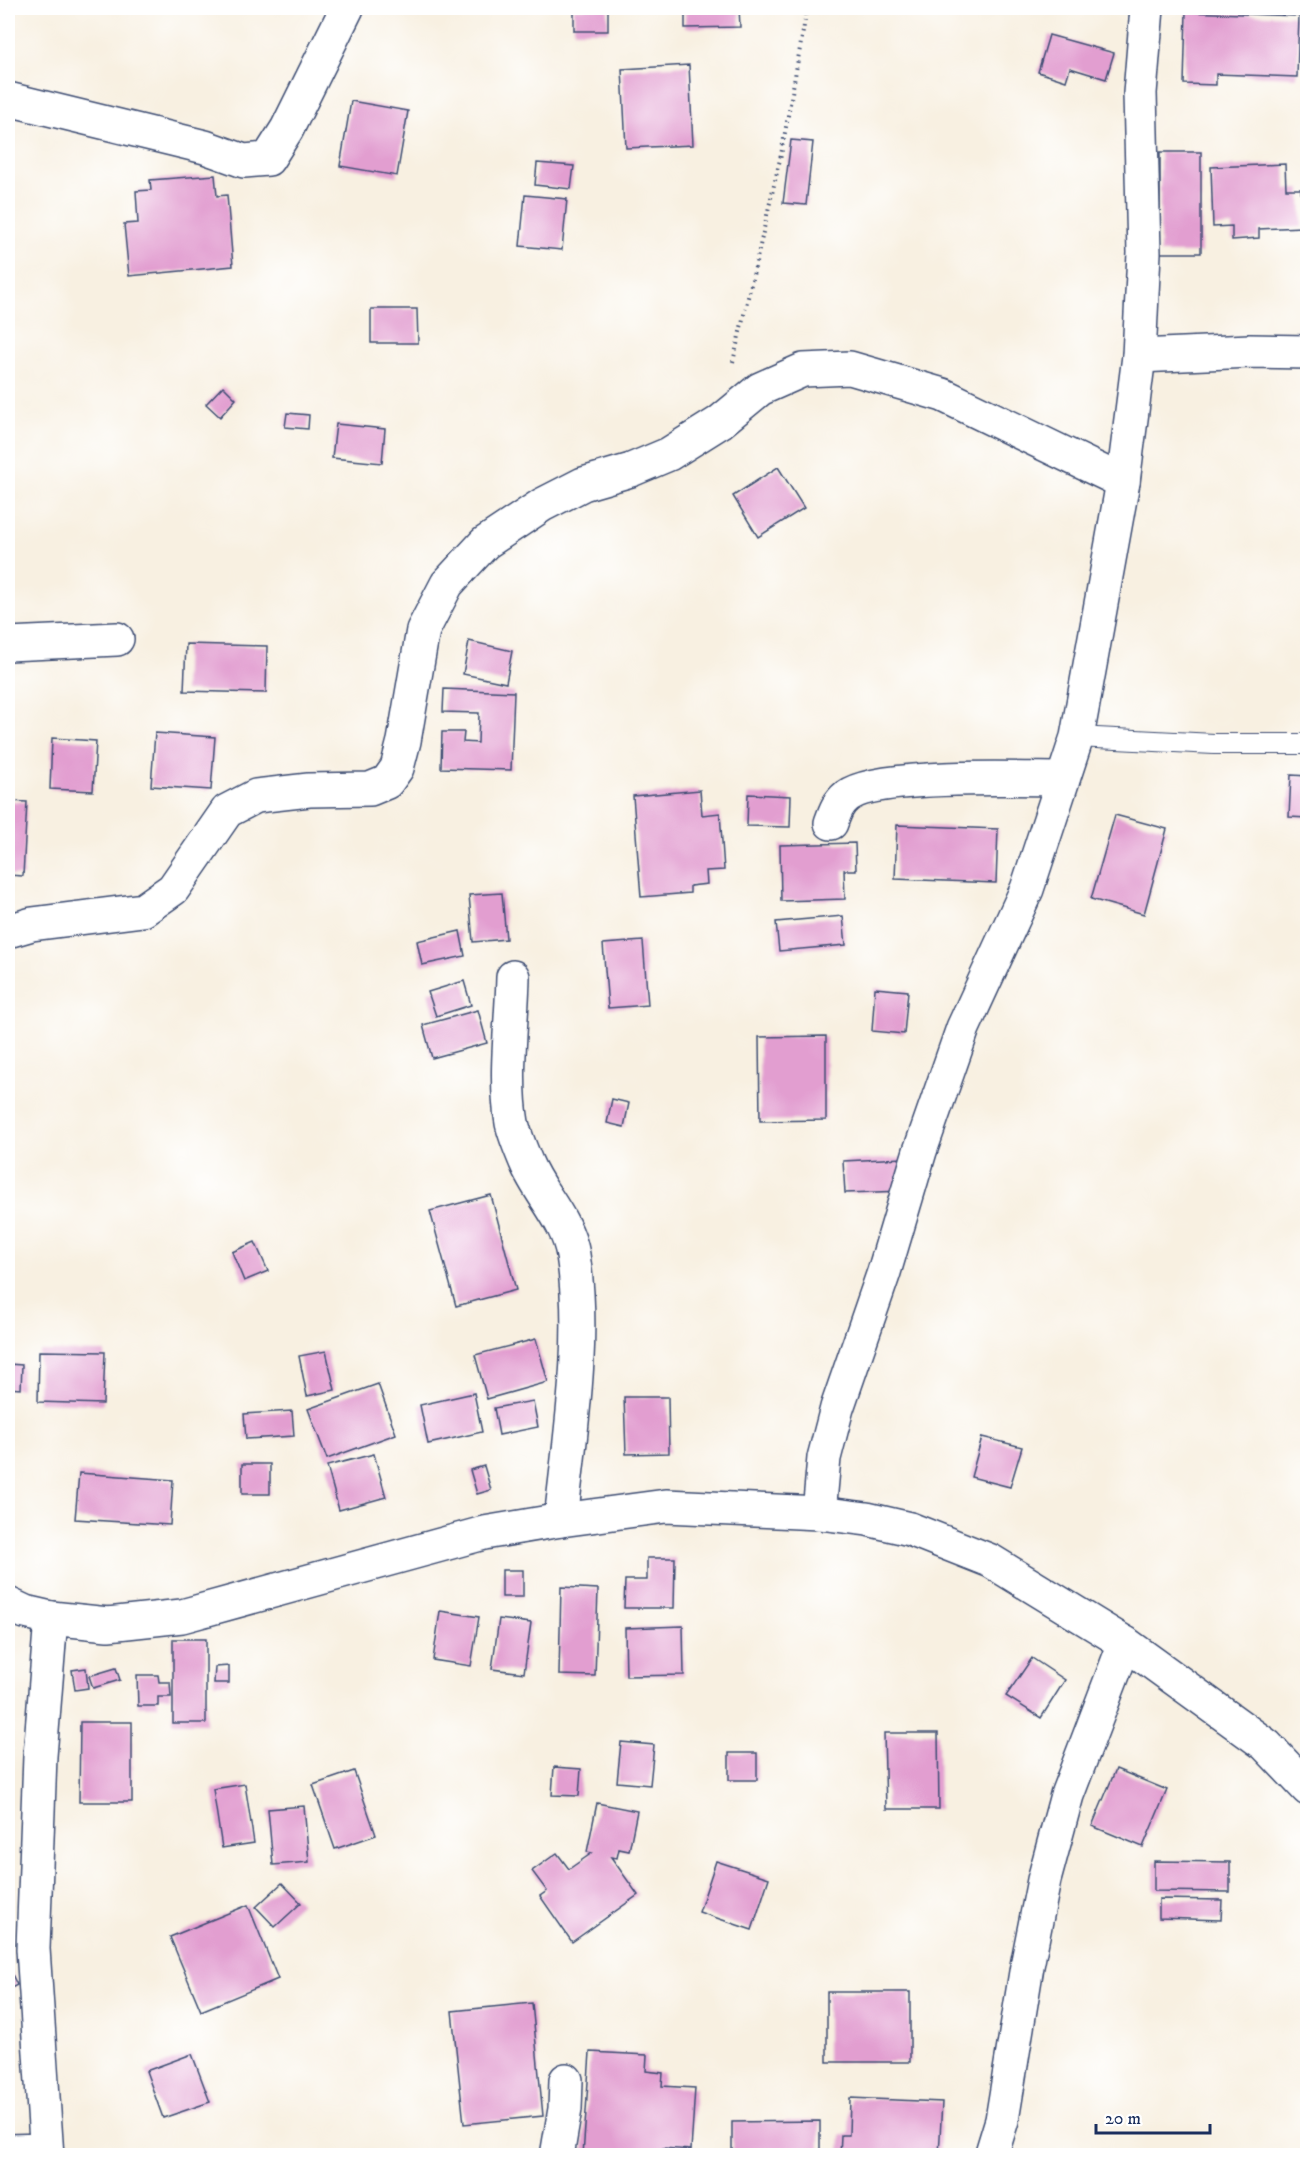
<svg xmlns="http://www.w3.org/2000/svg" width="1315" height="2163" font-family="'IM FELL DW Pica',serif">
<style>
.building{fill:#e29ed0}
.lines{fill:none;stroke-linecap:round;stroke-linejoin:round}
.service-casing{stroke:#3c4c72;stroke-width:22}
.minor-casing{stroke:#3c4c72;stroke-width:36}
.tertiary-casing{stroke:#3c4c72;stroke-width:36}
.path{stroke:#3c4c72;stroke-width:4;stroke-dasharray:1.5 4.5;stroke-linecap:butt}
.service{stroke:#fff;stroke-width:20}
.minor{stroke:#fff;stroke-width:33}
.tertiary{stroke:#fff;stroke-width:33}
</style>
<rect width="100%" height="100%" fill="#fff"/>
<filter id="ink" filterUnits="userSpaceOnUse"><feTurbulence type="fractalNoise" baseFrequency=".0167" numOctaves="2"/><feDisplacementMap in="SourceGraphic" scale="12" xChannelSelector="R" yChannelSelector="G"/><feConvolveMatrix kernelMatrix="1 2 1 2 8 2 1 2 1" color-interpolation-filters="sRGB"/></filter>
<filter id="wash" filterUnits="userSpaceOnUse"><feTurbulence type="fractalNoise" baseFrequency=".008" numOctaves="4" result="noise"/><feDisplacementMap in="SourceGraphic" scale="24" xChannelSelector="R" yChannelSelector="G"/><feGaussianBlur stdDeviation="1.35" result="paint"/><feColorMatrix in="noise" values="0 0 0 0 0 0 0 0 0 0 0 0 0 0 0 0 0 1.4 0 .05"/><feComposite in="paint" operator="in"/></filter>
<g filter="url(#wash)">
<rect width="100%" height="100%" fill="#f8f0e1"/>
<g id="blocks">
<g class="building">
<rect x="574" y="8" width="34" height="23"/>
<polygon points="685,8 739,8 740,27 685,28"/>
<polygon points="1186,12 1299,16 1297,77 1216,74 1216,85 1184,84"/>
<polygon points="1049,35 1114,53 1106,79 1070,68 1066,81 1038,72"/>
<polygon points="689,65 693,145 626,148 622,69"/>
<polygon points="351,101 408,111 397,176 340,166"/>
<polygon points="791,140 813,142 806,205 783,203"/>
<rect x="1160" y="152" width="41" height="101"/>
<polygon points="537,163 574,166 571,189 535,185"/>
<polygon points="1285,164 1286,189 1301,189 1302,227 1259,229 1259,238 1232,240 1232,226 1213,227 1211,167"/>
<polygon points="215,175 217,196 227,195 233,266 129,276 124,224 138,223 136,191 151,190 150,180"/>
<polygon points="525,195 567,199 562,250 520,246"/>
<polygon points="371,309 417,309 418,343 371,343"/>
<polygon points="223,386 236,399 220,417 206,404"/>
<polygon points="287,413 309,415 308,429 285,427"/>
<polygon points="336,424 385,429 382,463 332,458"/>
<polygon points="778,467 804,508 758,537 733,496"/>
<polygon points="469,641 512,651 506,683 463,674"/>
<polygon points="186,644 267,646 266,693 184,691"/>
<polygon points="444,689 514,692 511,770 441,768 442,732 464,732 463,742 478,743 479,713 443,712"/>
<polygon points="155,733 215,737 211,790 151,786"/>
<polygon points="52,738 96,741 93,791 50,789"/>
<polygon points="1291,775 1308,776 1308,818 1289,817"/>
<polygon points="700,790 702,815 720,813 724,870 706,871 707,884 690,886 690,893 641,897 633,796"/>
<polygon points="748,794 791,796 790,827 747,826"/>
<polygon points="8,801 27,802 23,876 8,875"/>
<polygon points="1115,815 1167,829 1144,914 1091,899"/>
<polygon points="897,825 998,829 996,883 895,879"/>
<polygon points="855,843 856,870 844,870 845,899 781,901 780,845"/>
<polygon points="502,893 506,939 473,942 469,895"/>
<polygon points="843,916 846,945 779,951 776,922"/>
<polygon points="460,931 465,956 422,965 417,941"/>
<polygon points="643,941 648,1005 608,1008 603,944"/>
<polygon points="464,981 471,1005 436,1016 428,992"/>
<polygon points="875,988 908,991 904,1034 872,1031"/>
<polygon points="478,1010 487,1043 432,1058 423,1025"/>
<polygon points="826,1036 826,1120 760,1121 759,1037"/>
<polygon points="612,1099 629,1103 624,1127 607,1123"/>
<polygon points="903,1158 905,1191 845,1193 843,1161"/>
<polygon points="491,1195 516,1290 456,1306 430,1211"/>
<polygon points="255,1242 268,1271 244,1281 232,1252"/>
<polygon points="536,1339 548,1382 487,1399 475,1355"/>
<polygon points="39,1351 105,1352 103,1404 38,1402"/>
<polygon points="326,1351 335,1390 307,1396 299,1356"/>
<polygon points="8,1364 22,1365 21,1389 8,1388"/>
<polygon points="378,1384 396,1434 327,1459 308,1409"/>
<polygon points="474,1393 482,1432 428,1444 420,1405"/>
<polygon points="624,1397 668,1397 669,1453 626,1454"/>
<polygon points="533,1401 538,1427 499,1435 494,1408"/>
<polygon points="292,1411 294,1436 246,1439 244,1414"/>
<polygon points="982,1437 1022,1447 1010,1487 971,1477"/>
<polygon points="374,1454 386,1497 339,1510 327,1466"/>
<rect x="242" y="1464" width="28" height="30"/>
<polygon points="484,1466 491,1490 477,1494 470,1470"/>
<polygon points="79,1473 173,1480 170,1525 75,1519"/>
<polygon points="647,1558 675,1558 674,1608 624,1608 625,1580 647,1580"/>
<rect x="502" y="1570" width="21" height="27"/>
<polygon points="561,1587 598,1589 595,1676 559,1675"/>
<polygon points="440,1611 479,1617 471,1666 433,1660"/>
<polygon points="499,1619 531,1623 524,1673 492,1669"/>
<polygon points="683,1626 684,1675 626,1676 625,1628"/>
<rect x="173" y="1639" width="33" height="84"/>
<polygon points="1032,1658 1065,1680 1041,1718 1006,1696"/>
<polygon points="229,1666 229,1683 214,1683 215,1667"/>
<polygon points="86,1668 88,1688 75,1690 72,1670"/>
<polygon points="116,1668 120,1680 93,1688 89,1676"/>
<polygon points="137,1675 158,1675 159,1682 170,1682 171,1697 158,1697 158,1706 138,1706"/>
<polygon points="80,1722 132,1722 132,1802 79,1802"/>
<polygon points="884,1733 938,1733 939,1809 886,1809"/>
<polygon points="621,1742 654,1745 650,1785 617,1782"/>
<rect x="729" y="1753" width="28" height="27"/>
<polygon points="554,1767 581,1769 579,1796 552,1795"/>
<polygon points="1116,1769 1167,1790 1143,1847 1092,1826"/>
<polygon points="354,1771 376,1835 335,1849 313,1785"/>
<polygon points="245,1784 254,1843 222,1848 213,1789"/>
<polygon points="597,1803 637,1811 629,1851 619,1849 617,1858 611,1857 638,1895 572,1942 540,1896 547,1891 532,1871 557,1853 569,1869 592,1853 587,1852"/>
<polygon points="304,1806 309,1862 273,1865 268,1809"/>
<polygon points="716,1861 769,1878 752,1930 699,1912"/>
<polygon points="1154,1861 1230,1862 1230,1892 1154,1891"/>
<polygon points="282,1883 301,1903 275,1927 256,1907"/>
<polygon points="1159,1899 1222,1900 1221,1920 1159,1918"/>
<polygon points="248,1905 278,1979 201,2011 170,1937"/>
<polygon points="8,1966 17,1985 8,1990"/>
<rect x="827" y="1992" width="83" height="70"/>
<polygon points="532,2003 543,2116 464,2124 452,2011"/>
<polygon points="590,2052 647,2055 646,2071 663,2073 662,2086 695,2088 691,2150 663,2148 662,2156 583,2156"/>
<polygon points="192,2054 210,2102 163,2118 146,2071"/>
<polygon points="850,2098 942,2102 939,2155 840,2156 841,2135 849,2135"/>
<polygon points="820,2121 820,2156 732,2156 732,2122"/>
<polygon points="1068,2149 1088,2155 1088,2156 1066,2156"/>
</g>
</g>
</g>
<g filter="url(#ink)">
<use href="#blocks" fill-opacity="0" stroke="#3c4c72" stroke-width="1.5"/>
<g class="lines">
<g class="service-casing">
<polyline id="service" points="1077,737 1214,744 1308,744"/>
</g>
<g class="minor-casing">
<g id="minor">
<polyline points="8,99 205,147 244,161 268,159 287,129 347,8"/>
<polyline points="1139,356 1250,351 1308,352"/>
<polyline points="8,644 117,639"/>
<path d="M831,823C835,812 838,803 847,796C876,773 1022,779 1063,779"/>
<polyline points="8,931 32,924 143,910 173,889 227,811 256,796 309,790 370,789 387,782 397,768 404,741 423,630 447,584 485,543 542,505 583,484 631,470 669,454 720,422 760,389 803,370 850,368 943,395 1123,482"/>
<path d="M513,977C512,1024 504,1077 512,1123C515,1136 521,1150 526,1162C539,1194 567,1219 573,1255C586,1337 570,1437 561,1520"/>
<polyline points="819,1513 824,1458 837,1408 884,1272 920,1151 963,1028 1027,889 1077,737 1123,482 1139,356 1144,253 1140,93 1147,8"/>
<polyline points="8,2151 46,2150"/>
<polyline points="47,2156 33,1949 40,1756 51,1618"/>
<polyline points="557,2156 565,2109 566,2080"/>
<polyline points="991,2156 1002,2120 1027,1966 1044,1880 1067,1795 1125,1643"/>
</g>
</g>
<g class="tertiary-casing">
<polyline id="tertiary" points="8,1604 25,1612 51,1618 108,1624 182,1616 484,1533 561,1520 666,1506 819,1513 867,1519 910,1529 991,1561 1125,1643 1266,1745 1308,1789"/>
</g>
<polyline class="path" points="733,362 781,155 805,20 806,8"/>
<use href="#service" class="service"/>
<use href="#minor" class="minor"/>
<use href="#tertiary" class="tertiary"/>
</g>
</g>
<rect width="1315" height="2163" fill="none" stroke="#fff" stroke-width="30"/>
<path d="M1096 2124v9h114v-9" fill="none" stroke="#1b2f5e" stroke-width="3"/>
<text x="1105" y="2124" font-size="18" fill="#1b2f5e" stroke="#ffffff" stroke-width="4.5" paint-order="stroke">20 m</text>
</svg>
